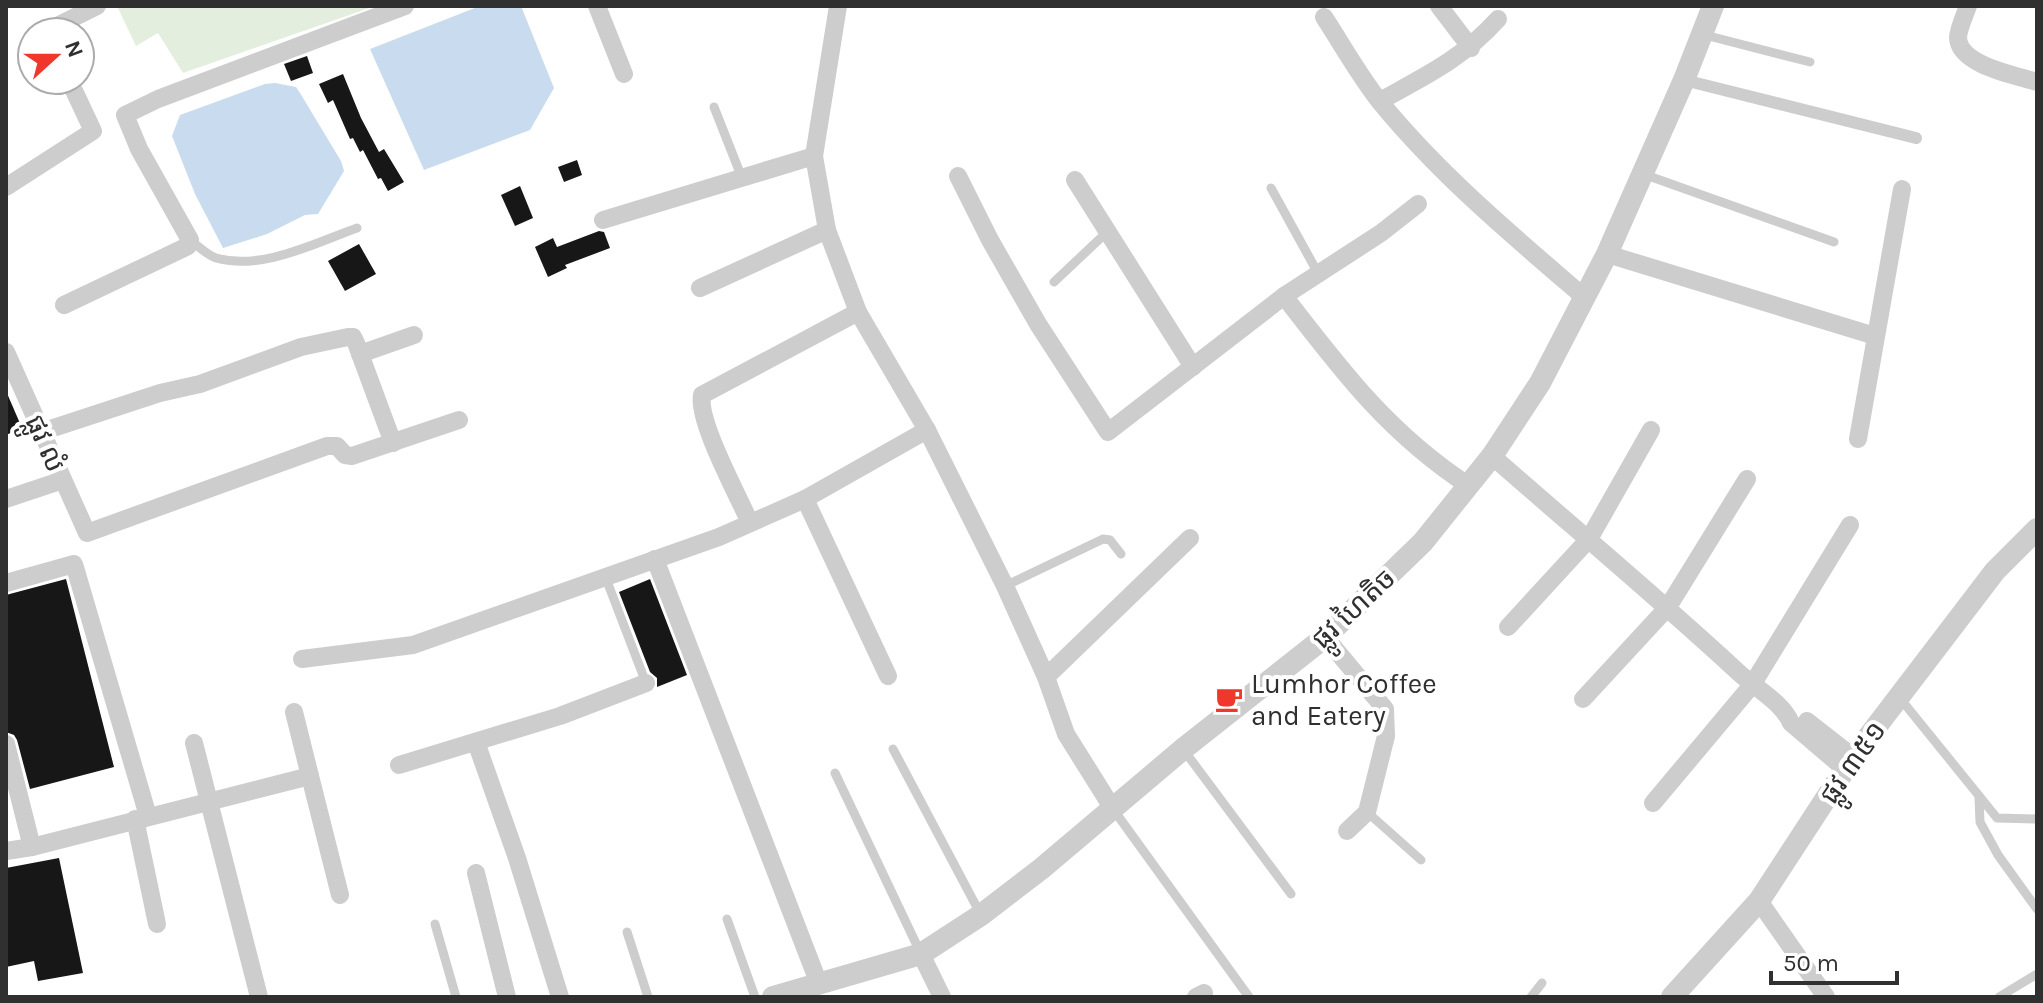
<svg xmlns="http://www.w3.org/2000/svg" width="2043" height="1003" font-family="Karla,'Noto Sans Khmer',sans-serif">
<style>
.green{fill:#e4eede}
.water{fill:#c9dbee}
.building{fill:#171717}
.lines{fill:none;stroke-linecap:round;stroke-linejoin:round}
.service{stroke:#cdcdcd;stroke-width:9}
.pedestrian{stroke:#cdcdcd;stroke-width:12}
.minor{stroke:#cdcdcd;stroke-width:18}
.tertiary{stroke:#cdcdcd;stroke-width:22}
.labels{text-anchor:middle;stroke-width:8;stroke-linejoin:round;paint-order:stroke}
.street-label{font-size:28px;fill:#303030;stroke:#fff}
.poi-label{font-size:28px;fill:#303030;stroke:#fff;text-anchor:start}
</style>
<rect width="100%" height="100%" fill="#fff"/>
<polygon class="green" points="117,6 375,6 183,73 158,33 136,46"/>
<g class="water">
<polygon points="480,6 521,6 554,88 530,130 424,170 370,49"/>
<polygon points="275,83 296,87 300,93 341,161 344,171 318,214 305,215 267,234 223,248 195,194 172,136 180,115 265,84"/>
</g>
<g class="building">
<polygon points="307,56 313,73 291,81 284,64"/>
<polygon points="343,74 361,118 379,152 384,149 404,182 388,191 381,178 378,179 363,150 360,152 353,138 350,139 333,100 328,103 319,84"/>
<polygon points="577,160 582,175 564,182 558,167"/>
<polygon points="520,186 533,218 515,226 501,195"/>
<polygon points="599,231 604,232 610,248 565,265 567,268 548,277 535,247 553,238 557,247"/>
<polygon points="359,244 376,274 345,291 328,261"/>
<polygon points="6,391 22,428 6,435"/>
<polygon points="66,579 114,767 30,789 17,740 14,735 6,732 6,595"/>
<polygon points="650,579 687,675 657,687 657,678 650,672 619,592"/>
<polygon points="59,858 83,973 38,981 34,961 6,967 6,868"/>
</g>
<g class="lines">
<g class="service">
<polyline points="1701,34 1810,62"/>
<polyline points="714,107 742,178"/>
<polyline points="1643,174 1834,242"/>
<polyline points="1271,188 1319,275"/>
<path d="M190,240C198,246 207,255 216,258C262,271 315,243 357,228"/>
<polyline points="1054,282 1107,232"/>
<polyline points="605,576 646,683"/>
<polyline points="1005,586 1103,539 1110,540 1121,554"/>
<polyline points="1899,697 1997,818 2037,819"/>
<polyline points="893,749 981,915"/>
<polyline points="1183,749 1291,894"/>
<polyline points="835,773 921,954"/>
<polyline points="1979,798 1980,822 1998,855 2037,909"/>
<polyline points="1113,809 1249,997"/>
<polyline points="1367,812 1421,860"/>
<polyline points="727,919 755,997"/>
<polyline points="435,924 456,997"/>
<polyline points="627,932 648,997"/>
<polyline points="1531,997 1542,983"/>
<polyline points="1999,997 2037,974"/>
</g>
<polyline class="pedestrian" points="1684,80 1916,138"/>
<g class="minor">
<polyline points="597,6 624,74"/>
<polyline points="838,6 814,156 827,230 858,312 927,430 1005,586 1046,677 1066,734 1113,809"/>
<polyline points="1439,6 1471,48"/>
<path d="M1968,6C1965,15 1959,27 1958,37C1958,65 2015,75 2037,82"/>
<path d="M1324,17C1343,46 1360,77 1381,103C1441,176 1513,236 1584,297"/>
<polyline points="52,32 59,25 97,6"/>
<path d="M1380,101C1425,76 1462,59 1498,19"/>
<polyline points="958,176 990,240 1038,324 1108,432 1284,296"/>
<polyline points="1075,180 1193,367"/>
<polyline points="6,187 93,131 69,80"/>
<path d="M1418,204L1381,233L1284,296C1342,371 1388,433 1469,486"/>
<polyline points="603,220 814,156"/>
<polyline points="1607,254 1875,336"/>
<polyline points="700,288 827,230"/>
<polyline points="64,305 188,246 190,240 139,149 125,115 158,99 405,6"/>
<polyline points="6,352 87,533 327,446 337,446 345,455 352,456 459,420"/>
<polyline points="360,354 414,335"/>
<polyline points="41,432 160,393 200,384 301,347 348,337 353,337 356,343 393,443"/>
<polyline points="1858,439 1902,189"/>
<path d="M1492,456C1574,528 1658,598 1738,672C1755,688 1782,702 1791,723L1845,769"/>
<polyline points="6,499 63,480"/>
<polyline points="805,499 888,676"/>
<path d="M750,523C738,495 697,421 702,395L858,312"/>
<polyline points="655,559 819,984"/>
<polyline points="6,583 74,564 148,816"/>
<polyline points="1508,627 1589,539 1651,430"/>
<polyline points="1325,637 1385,709 1386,736 1367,812 1347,831"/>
<polyline points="302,659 413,645 719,537 805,499 927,430"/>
<polyline points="1046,677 1190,538"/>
<polyline points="1583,699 1668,607 1747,479"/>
<polyline points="294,712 310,776"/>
<polyline points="1807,721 1853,757"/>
<polyline points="476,742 517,858 560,997"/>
<polyline points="194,743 259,997"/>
<polyline points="6,744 32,847"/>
<polyline points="399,765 560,716 646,683"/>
<polyline points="1653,803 1752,685 1850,525"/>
<polyline points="135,819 157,924"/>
<polyline points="6,851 32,847 310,776 340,895"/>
<polyline points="476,873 507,997"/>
<polyline points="1759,901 1826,997"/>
<polyline points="921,954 942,997"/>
<polyline points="1196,997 1204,993"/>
</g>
<g class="tertiary">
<polyline points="773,997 921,954 981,915 1041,869 1183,749 1325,637 1423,542 1492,456 1540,383 1607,254 1684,80 1713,6"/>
<polyline points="1672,997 1759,901 1853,757 1995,571 2037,529"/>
</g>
</g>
<defs>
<g id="cafe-bare" transform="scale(2.16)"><path d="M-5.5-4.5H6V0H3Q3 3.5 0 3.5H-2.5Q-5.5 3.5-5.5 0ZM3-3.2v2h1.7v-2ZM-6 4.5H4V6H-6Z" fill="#ef372b" stroke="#fff" stroke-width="2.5" paint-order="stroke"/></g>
</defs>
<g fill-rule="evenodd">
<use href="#cafe-bare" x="1229" y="699"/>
</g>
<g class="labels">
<g class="street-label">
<text transform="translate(46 443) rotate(66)" y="10">ផ្លូវ លំ</text>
<text transform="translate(1353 608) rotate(-43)" y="10">ផ្លូវ ហៃតិច</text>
<text transform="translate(1852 762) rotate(-55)" y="10">ផ្លូវ ៣៥១</text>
</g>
<g class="poi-label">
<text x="1251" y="693">Lumhor Coffee<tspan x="1251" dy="32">and Eatery</tspan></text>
</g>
</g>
<rect width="2043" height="1003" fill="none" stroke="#303030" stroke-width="16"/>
<g transform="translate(56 56) rotate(69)"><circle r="38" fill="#ffffff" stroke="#acacac" stroke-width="2"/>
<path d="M0-6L14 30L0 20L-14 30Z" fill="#ef372b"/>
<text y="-12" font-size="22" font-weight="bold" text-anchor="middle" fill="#303030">N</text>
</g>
<path d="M1771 971v12h126v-12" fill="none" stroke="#303030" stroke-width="4"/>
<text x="1783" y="971" font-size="24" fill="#303030" stroke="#ffffff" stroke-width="6" paint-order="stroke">50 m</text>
</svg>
